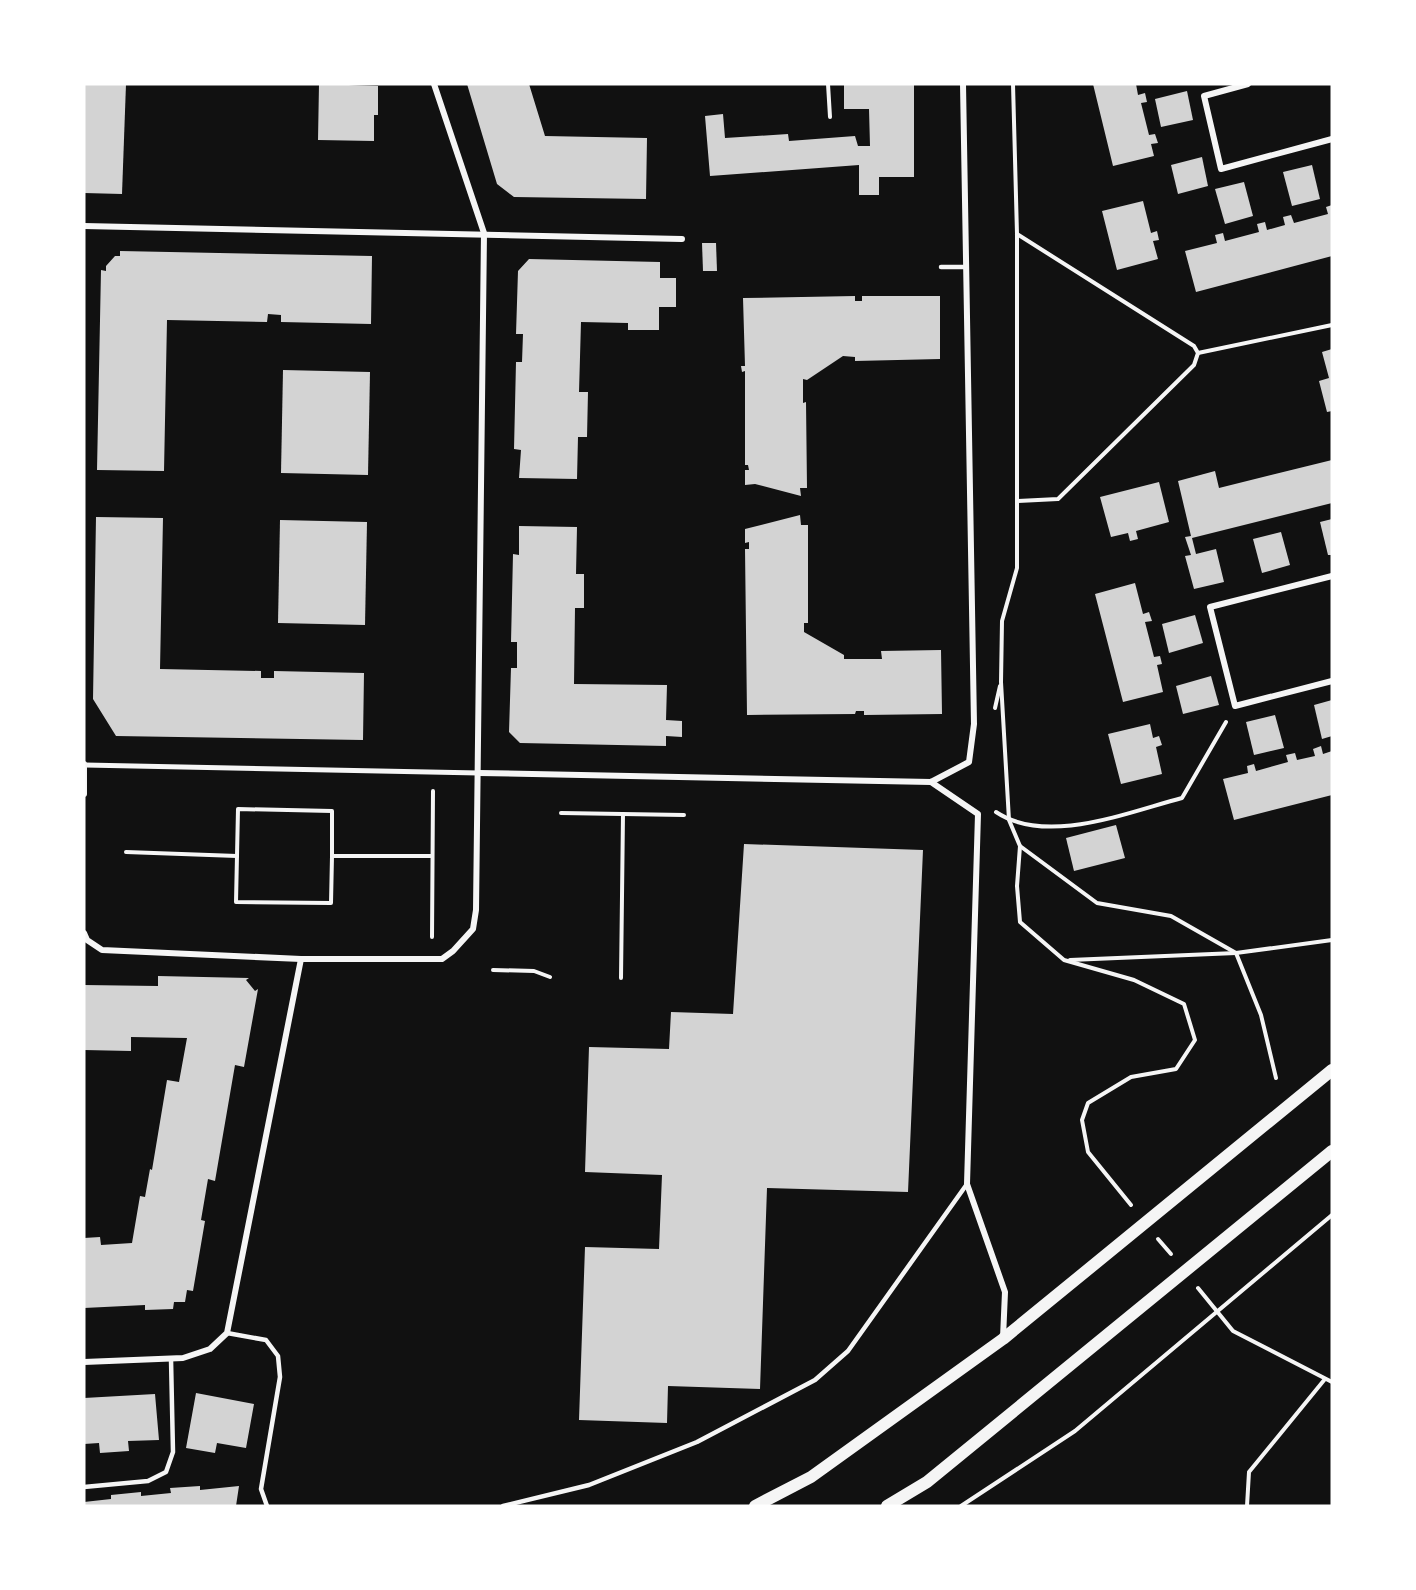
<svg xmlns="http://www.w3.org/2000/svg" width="1416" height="1590" font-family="Cabin,sans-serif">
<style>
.building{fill:#d3d3d3}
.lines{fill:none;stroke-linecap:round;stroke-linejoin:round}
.path{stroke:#f5f5f5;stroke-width:4}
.service{stroke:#f5f5f5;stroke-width:4.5}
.pedestrian{stroke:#f5f5f5;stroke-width:5}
.minor{stroke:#f5f5f5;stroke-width:6}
.secondary{stroke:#f5f5f5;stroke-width:12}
</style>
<rect width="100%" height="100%" fill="#111"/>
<g class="building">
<polygon points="84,84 126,84 122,194 84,193"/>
<polygon points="319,84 378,86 378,115 374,115 374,141 318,140"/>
<polygon points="467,84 529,84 545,136 647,138 646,199 514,197 497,184"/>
<polygon points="844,84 914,84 914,177 879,177 879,195 859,195 859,165 710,176 705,116 723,114 725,138 788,134 789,141 855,136 858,146 870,146 869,109 844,109"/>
<polygon points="1093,84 1136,84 1138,95 1145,93 1147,102 1141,103 1149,135 1155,134 1158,143 1151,144 1154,156 1113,166"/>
<polygon points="1187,91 1193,120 1161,127 1155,99"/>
<polygon points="1202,157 1208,186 1178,194 1171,165"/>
<polygon points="1312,165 1320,199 1292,206 1283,172"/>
<polygon points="1244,182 1253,216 1225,224 1215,189"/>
<polygon points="1143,201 1151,233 1157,231 1159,240 1153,241 1158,259 1117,270 1102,211"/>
<polygon points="1332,205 1332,256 1196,292 1185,251 1217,243 1215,235 1223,233 1225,241 1259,232 1257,224 1265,222 1267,230 1285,225 1283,217 1291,215 1294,223 1328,214 1326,207"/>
<polygon points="702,243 716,243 717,271 703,271"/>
<polygon points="120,251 372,256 371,324 281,322 281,315 268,314 267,322 167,320 164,471 97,470 101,270 106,271 106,266 115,256 120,256"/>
<polygon points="529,259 660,262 660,278 676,278 676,307 659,307 659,330 628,330 628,323 581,322 579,392 588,392 587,437 578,437 577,479 519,478 521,450 514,449 516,362 522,362 523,334 516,334 518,271"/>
<polygon points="855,296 855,301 862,301 862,296 940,296 940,359 855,361 855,357 843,356 807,380 803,379 803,403 806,402 807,488 800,488 801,496 755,484 745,485 745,470 749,470 748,465 745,465 745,371 742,372 741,366 745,366 743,298"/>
<polygon points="1332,349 1332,411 1327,412 1319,381 1329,378 1322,352"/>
<polygon points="283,370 370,372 368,475 281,473"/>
<polygon points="1332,460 1332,503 1192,538 1196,554 1216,549 1224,582 1194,589 1185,556 1191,555 1185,537 1191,536 1178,481 1215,471 1219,488"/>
<polygon points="1159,482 1169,522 1136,531 1138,539 1130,541 1128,533 1111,537 1100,497"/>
<polygon points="800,515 801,525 808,525 808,623 804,623 804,632 844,655 844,659 882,659 881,651 941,650 942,714 864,715 864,711 856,711 855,714 747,715 745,549 749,549 749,542 745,543 745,529"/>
<polygon points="96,517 163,518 160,669 261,671 261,678 274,678 274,671 364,673 363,740 116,736 93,699"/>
<polygon points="1332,519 1332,555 1328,555 1320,522"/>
<polygon points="280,520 367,522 365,625 278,623"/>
<polygon points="519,526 577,527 576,574 584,574 584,608 575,608 574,684 667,685 666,720 682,721 682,737 666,736 666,746 520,743 509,732 511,668 517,668 517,642 511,642 513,554 519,555"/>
<polygon points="1281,532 1290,565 1262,573 1253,539"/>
<polygon points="1135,583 1143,614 1149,612 1152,621 1145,622 1154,657 1160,656 1162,664 1157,665 1163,692 1123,702 1095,594"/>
<polygon points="1195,615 1203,643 1169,653 1162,624"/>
<polygon points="1211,676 1219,705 1183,714 1176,686"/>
<polygon points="1332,700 1332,736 1322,739 1314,705"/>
<polygon points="1275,715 1284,748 1254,755 1246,722"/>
<polygon points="1150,724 1153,738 1159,736 1162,745 1156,747 1162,774 1121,784 1108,734"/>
<polygon points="1321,746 1323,754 1332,751 1332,795 1234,820 1223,779 1248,773 1247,766 1254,764 1256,771 1288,762 1286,755 1295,753 1297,760 1315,756 1313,749"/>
<polygon points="1116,825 1125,858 1074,871 1066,838"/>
<polygon points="744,844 923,850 908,1192 767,1188 760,1389 668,1386 667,1423 579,1420 585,1247 659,1249 662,1175 585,1172 589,1047 669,1049 671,1012 733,1014"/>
<polygon points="158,976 249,978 246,980 255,991 258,989 244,1067 235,1065 215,1181 208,1179 201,1220 205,1221 193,1291 187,1290 185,1302 174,1302 173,1309 145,1310 145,1305 84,1308 84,1238 100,1237 101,1245 132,1243 140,1196 145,1197 150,1169 152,1170 167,1080 179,1082 187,1038 131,1037 131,1051 84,1050 84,985 158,986"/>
<polygon points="196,1393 254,1404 246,1448 217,1443 215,1453 186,1448"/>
<polygon points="155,1394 159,1440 128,1441 129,1451 100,1453 99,1443 84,1444 84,1398"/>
<polygon points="200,1486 200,1490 239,1486 236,1506 84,1506 84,1502 111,1499 111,1495 141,1492 141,1496 171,1493 170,1488"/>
</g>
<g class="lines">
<g class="path">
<polyline points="828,84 830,117"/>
<polyline points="1013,84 1017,234 1017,568 1002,621 1001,682 1009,820 1020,846 1017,886 1020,922 1064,960 1134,980 1184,1004 1195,1040 1176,1069 1131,1077 1088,1103 1082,1120 1088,1152 1131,1205"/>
<polyline points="1017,234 1194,346 1198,353 1194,365 1058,499 1018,501"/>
<polyline points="1198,353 1332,325"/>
<polyline points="995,708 1000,686"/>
<path d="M996,812C1047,846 1128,812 1182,798L1226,722"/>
<polyline points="561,813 684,815"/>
<polyline points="1020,846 1097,903 1171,916 1236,953 1261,1015 1276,1078"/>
<polyline points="126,852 237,856"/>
<polyline points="332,856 331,903 236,902 238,809 332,811 332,856 432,856"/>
<polyline points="432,937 433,791"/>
<polyline points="1070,960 1236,953 1332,940"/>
<polyline points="493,970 534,971 550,977"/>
<polyline points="621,978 623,814"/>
<polyline points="1158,1239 1171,1254"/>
<polyline points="1198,1288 1233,1331 1332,1382"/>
<polyline points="961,1506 1075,1431 1332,1215"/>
<polyline points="1247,1506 1249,1472 1325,1379"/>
</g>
<g class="service">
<polyline points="941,267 966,267"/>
<polyline points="227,1333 266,1340 278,1356 280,1377 261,1489 267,1506"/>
<polyline points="84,1487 148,1481 166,1472 173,1452 171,1359"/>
<polyline points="503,1506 589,1485 697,1442 815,1380 848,1351 967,1184"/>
</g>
<polyline class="pedestrian" points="85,765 479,773"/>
<g class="minor">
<polyline points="1248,84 1204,96 1221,169 1332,139"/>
<polyline points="84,226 682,239"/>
<polyline points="1332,576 1210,607 1235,706 1332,681"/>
<polyline points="84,764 84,794"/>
<polyline points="479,773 931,782 969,762 974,724 963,84"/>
<polyline points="931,782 978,814 967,1184 1005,1292 1003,1338"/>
<polyline points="84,933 87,940 102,950 301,959 442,959 453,951 473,929 476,910 484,233 434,84"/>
<polyline points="84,1362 183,1358 210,1349 227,1333 301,959"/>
</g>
<g class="secondary">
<polyline points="755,1506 811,1477 1003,1339 1332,1070"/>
<polyline points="887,1506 927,1482 1332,1151"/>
</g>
</g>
<rect width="1416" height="1590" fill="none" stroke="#ffffff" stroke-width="171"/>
</svg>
